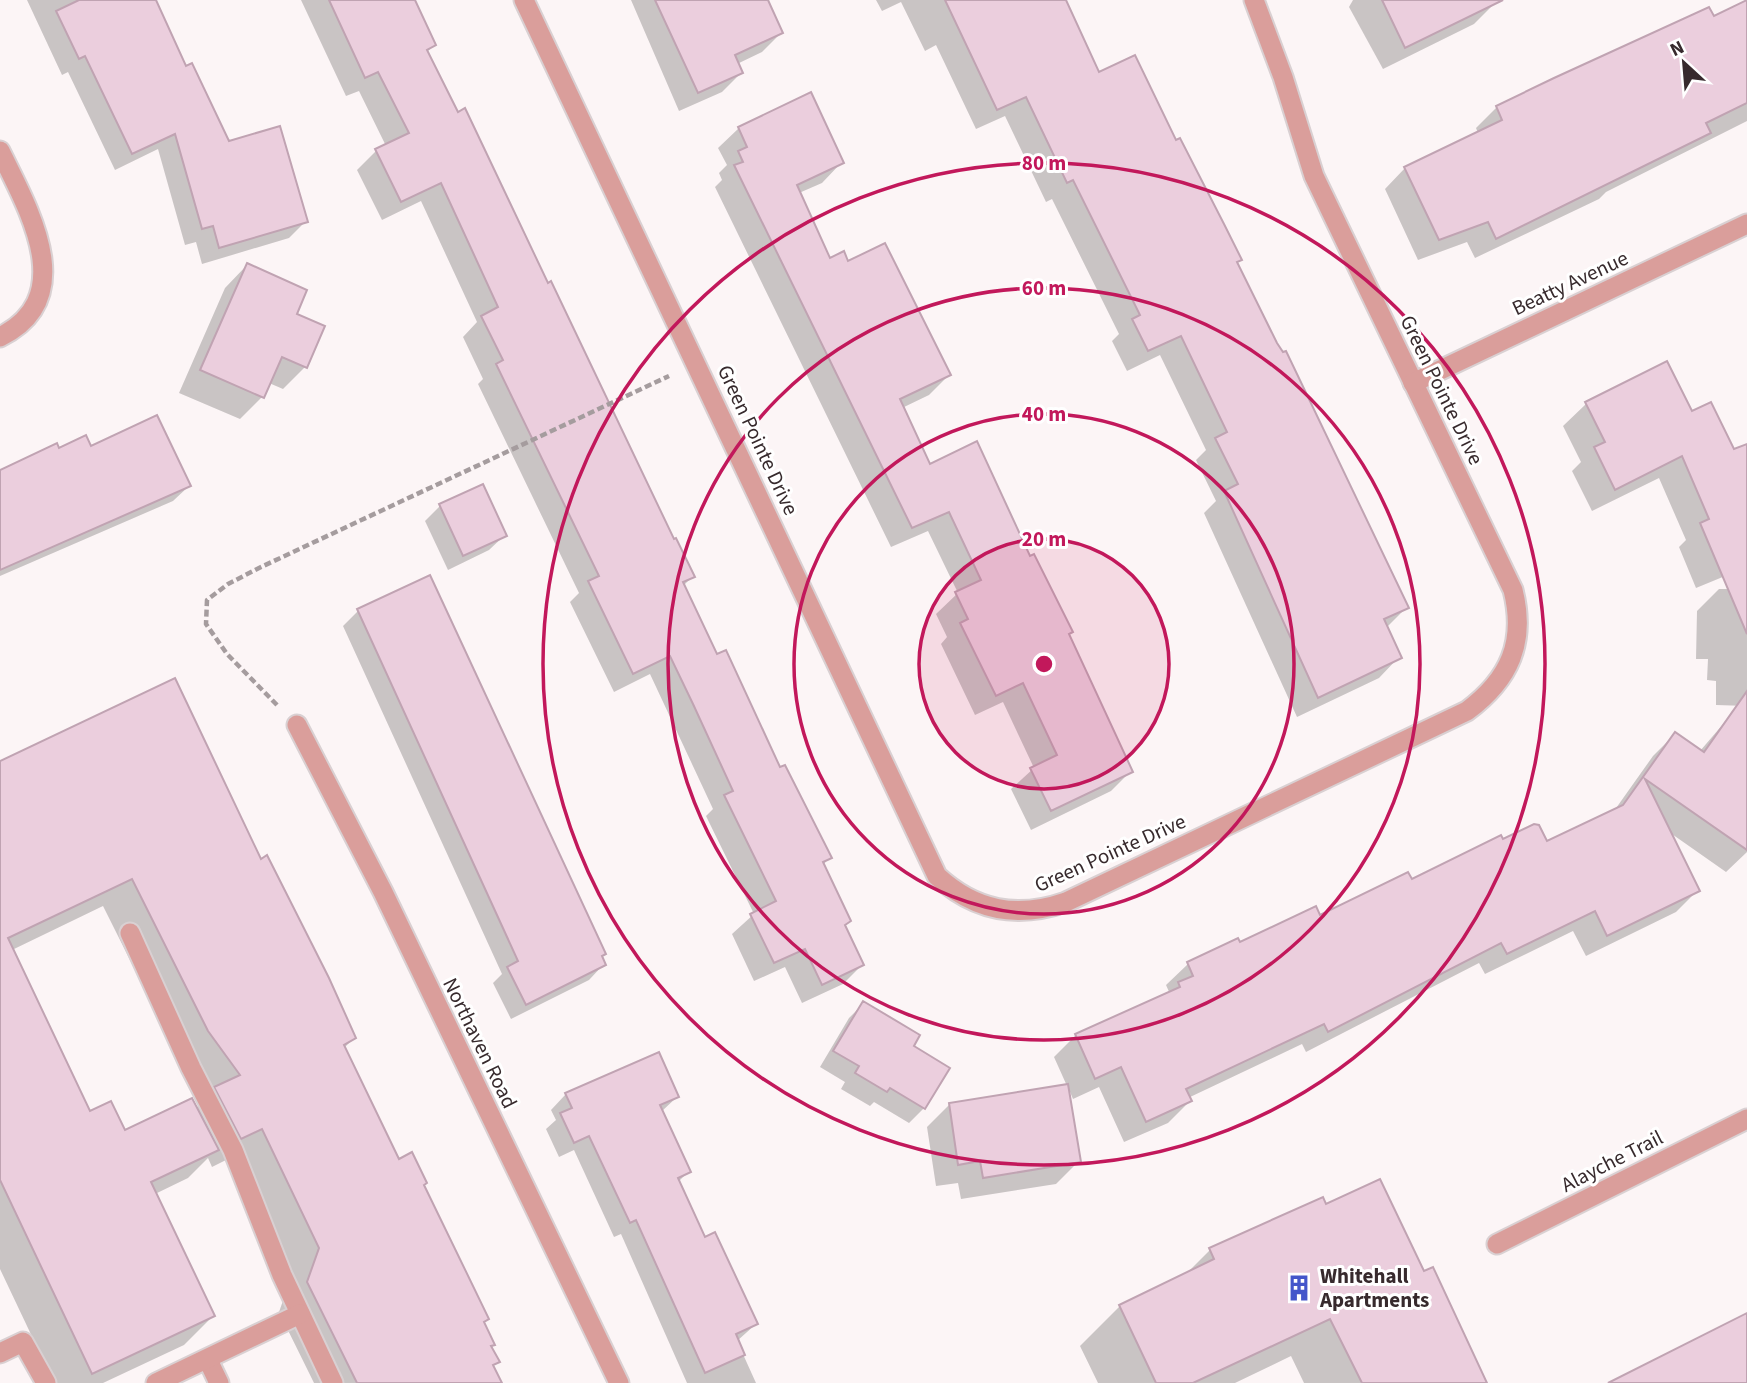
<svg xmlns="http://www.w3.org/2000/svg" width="1747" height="1383" font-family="'Source Sans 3',sans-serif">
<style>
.shadow{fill:#0003;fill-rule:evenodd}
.building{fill:#ebcedd;stroke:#c0a3b2;stroke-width:2}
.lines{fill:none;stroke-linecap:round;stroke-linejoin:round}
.minor-casing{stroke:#d9d0d2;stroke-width:23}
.path{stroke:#a59c9e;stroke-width:4.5;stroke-dasharray:7 3.5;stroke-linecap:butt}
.minor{stroke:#da9e9b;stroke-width:19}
.ring{fill:none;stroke:#c2185b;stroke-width:3.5}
.labels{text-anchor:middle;stroke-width:6;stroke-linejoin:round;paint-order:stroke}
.street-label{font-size:21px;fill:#372a2d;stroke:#fff}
.poi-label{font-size:21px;font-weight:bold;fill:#372a2d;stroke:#fff;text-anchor:start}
.centre{fill:#c2185b;stroke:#fff;stroke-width:3.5}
.ring-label{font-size:21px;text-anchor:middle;font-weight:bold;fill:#c2185b;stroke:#fff;stroke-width:6;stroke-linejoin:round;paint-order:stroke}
</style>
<rect width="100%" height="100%" fill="#fcf5f6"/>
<g class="shadow">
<polygon points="27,0 154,0 185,68 228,143 306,221 289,238 202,264 196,242 185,245 158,149 115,170 68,72 62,75"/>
<polygon points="301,0 413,0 434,45 427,52 693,576 683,586 716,656 829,858 823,865 849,921 844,926 862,965 843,984 802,1003 785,967 754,981 732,934 754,914 706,816 713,809 650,674 614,692 570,602 579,593 478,384 483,379 463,337 477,322 421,201 382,220 357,170 376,151 386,146 359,91 346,96"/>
<polygon points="631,0 766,0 781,33 762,52 737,64 741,73 722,92 679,111"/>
<polygon points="876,0 1064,0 1098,75 1175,142 1239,260 1236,263 1407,607 1386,628 1399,657 1379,678 1297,717 1204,513 1216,501 1196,460 1206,450 1160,355 1127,371 1112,341 1119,334 1052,199 1046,202 1005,116 976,129 936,45 925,51 901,2 882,11"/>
<polygon points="1353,0 1496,0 1496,2 1474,24 1383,69 1349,7"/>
<polygon points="1747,2 1747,121 1606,192 1599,199 1475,258 1467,242 1418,260 1385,189 1405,168 1478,133 1476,128 1497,107"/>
<polygon points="739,128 842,162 822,183 799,193 830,260 848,263 949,375 929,395 902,408 929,466 1067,635 1131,771 1111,791 1031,830 1011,789 1034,768 1003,702 975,715 941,644 947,637 936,614 958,593 928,531 891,547 715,187 722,180 719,173 727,165 718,148"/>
<polygon points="247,265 294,315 305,367 283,389 269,383 262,397 240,419 179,393 225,288"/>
<polygon points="1667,363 1691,413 1733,451 1747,445 1747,567 1696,588 1679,547 1686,540 1659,478 1592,511 1572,471 1581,462 1563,426 1586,404"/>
<polygon points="90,448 189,486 173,501 0,576 0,474 58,451"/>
<polygon points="440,506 505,535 489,550 448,570 425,521"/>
<polygon points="1719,589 1747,589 1747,706 1716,705 1716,681 1707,680 1708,659 1696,659 1697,611"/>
<polygon points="358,611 604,964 589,980 511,1019 493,983 502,974 343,626"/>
<polygon points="1736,709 1747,717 1747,852 1726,872 1669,832 1698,890 1676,912 1586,956 1573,931 1485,974 1479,963 1306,1052 1302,1044 1188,1098 1190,1101 1168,1123 1124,1142 1099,1087 1073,1099 1068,1087 1079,1161 1056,1184 961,1199 958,1183 936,1186 927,1127 949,1105 1067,1086 1054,1057 1076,1035 1170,994 1166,985 1188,964 1237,940 1240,945 1319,917 1502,841 1546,844 1614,811 1653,756 1675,734 1700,751"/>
<path d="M0,765L260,861L354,1038L344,1048L398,1161L423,1185L487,1319L483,1323L498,1362L492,1367L500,1383H314L279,1312L291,1278L232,1157L212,1167L208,1158L188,1178L155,1194L213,1316L184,1345L103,1383H54L0,1269ZM103,906L180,1060L206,1098L196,1108L124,1132L90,1113L12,950Z"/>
<polygon points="864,1003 911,1046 924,1108 909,1123 874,1102 870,1106 841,1089 845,1082 820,1067 849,1018"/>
<polygon points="566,1094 677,1097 661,1112 688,1172 678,1182 704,1239 756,1324 737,1341 756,1383 687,1383 621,1234 614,1237 574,1150 559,1157 546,1129 556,1120 551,1110"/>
<polygon points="1210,1250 1479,1383 1304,1383 1291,1356 1235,1383 1098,1383 1080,1346 1120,1306 1185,1275"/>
</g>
<g class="building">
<polygon points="79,0 156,0 186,66 192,63 229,141 280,126 308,222 219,248 213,226 202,229 175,134 132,154 85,56 79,59 56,11"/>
<polygon points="329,0 415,0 436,45 427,50 458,112 465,108 548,283 551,281 674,539 676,538 695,577 683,582 717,654 726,650 780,767 785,765 832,858 823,862 851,921 845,925 864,965 822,985 805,949 774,963 750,914 776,901 724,795 733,791 693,704 670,656 633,674 588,581 599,576 496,364 503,360 481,316 498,307 441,183 401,202 375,149 409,133 378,72 365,78"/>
<polygon points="655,0 768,0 783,33 735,55 743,73 698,93"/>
<polygon points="945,0 1066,0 1099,72 1135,55 1176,140 1180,138 1224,224 1242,260 1237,262 1277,343 1283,352 1286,351 1409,608 1384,619 1402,658 1318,698 1224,491 1238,484 1215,438 1227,432 1181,336 1148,351 1132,319 1140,315 1073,180 1067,183 1026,97 997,110"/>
<polygon points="1382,0 1503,0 1405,48"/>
<polygon points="1747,0 1747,103 1706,123 1711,133 1496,239 1488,222 1439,240 1404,167 1502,120 1496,106 1554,78 1709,7 1714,16"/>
<polygon points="811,92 844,163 797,185 830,258 844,251 848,261 885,243 951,375 900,399 930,464 977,441 1030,556 1034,554 1073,632 1069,634 1133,772 1051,811 1030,768 1057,755 1023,683 996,696 960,623 968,619 955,592 981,580 949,512 912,528 734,165 743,162 738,151 747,147 738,127"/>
<polygon points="247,263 307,290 297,314 325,326 307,368 282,357 264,398 200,370"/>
<polygon points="1667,361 1692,411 1711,402 1734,449 1747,444 1747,634 1700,523 1709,519 1682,456 1615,490 1594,447 1605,442 1585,402"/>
<polygon points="157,415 191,486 0,570 0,470 57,443 59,448 86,435 91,446"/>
<polygon points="483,484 507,536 463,556 439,504"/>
<polygon points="430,575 606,954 602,956 606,965 526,1005 507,967 518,961 357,609"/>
<polygon points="175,678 261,859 267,855 329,978 356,1038 344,1045 399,1159 412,1152 427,1183 424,1185 489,1319 484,1322 495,1345 491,1346 500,1362 493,1365 502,1383 357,1383 307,1282 319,1248 262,1129 241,1139 214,1087 240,1075 208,1031 132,879 8,938 90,1111 111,1101 125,1130 192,1098 219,1150 151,1182 215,1316 92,1374 0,1180 0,761"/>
<polygon points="1747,691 1747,850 1645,779 1700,891 1607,936 1595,911 1507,954 1501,943 1328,1032 1324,1024 1186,1089 1192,1101 1146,1122 1121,1067 1095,1079 1075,1034 1180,987 1178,982 1193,976 1187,962 1238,938 1240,942 1316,906 1320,915 1408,872 1412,879 1501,835 1503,839 1534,824 1539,825 1547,841 1623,805 1675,732 1704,752"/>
<polygon points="863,1001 920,1035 914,1046 950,1068 925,1109 890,1088 887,1092 855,1073 859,1066 833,1051"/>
<polygon points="659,1052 679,1097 660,1105 691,1172 678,1178 705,1237 715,1232 758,1324 736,1334 745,1355 705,1373 636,1220 630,1223 589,1136 574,1143 560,1113 572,1108 565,1093"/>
<polygon points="1068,1084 1081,1162 983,1178 980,1161 958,1165 949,1103"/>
<polygon points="1380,1179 1424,1271 1433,1267 1487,1383 1362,1383 1330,1319 1193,1383 1156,1383 1119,1305 1214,1259 1209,1248 1323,1197 1326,1204"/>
<polygon points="1747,1313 1747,1383 1608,1383"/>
</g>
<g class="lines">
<g class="minor-casing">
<g id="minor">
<path d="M524,0L937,876C975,911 1017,919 1066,902L1467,711C1510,679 1526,642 1513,590L1314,176L1283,77L1254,0"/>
<path d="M0,151C27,207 81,297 0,337"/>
<polyline points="1413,383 1747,224"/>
<polyline points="297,725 383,892 619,1383"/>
<polyline points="130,933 191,1068 233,1150 282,1275 333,1383"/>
<polyline points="1497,1244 1747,1119"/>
<polyline points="0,1353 23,1342 46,1383"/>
<polyline points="208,1360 219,1383"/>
<polyline points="156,1383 300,1314"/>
</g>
</g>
<polyline class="path" points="277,705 227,654 206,624 207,600 228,584 261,567 669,376"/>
<use href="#minor" class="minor"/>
</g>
<circle cx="1044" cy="664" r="125" fill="#c2185b" fill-opacity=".12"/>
<g class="ring">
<circle cx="1044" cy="664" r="125"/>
<circle cx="1044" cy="664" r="250"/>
<circle cx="1044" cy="664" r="376"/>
<circle cx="1044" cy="664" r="501"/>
</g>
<defs>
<g id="building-bare" transform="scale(2.1)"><path d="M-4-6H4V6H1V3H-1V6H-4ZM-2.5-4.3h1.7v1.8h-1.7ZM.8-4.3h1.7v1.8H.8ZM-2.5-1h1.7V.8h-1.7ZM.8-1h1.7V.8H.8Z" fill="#4456ca" stroke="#fff" stroke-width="2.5" paint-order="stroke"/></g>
</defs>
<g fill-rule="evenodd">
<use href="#building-bare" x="1299" y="1288"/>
</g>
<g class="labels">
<g class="street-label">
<text transform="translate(1570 283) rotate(-25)" y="7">Beatty Avenue</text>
<text transform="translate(1442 390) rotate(64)" y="7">Green Pointe Drive</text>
<text transform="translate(758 440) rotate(65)" y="7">Green Pointe Drive</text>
<text transform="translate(1110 853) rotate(-24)" y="7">Green Pointe Drive</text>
<text transform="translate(480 1043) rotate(64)" y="7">Northaven Road</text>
<text transform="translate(1612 1161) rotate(-27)" y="7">Alayche Trail</text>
</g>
<g class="poi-label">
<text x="1320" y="1283">Whitehall<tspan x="1320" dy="24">Apartments</tspan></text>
</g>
</g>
<circle cx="1044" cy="664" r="10" class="centre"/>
<g class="ring-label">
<text x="1044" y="170">80 m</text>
<text x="1044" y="295">60 m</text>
<text x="1044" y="421">40 m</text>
<text x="1044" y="546">20 m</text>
</g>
<g transform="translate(1684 63) rotate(334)" stroke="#ffffff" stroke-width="5" paint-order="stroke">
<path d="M0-5L12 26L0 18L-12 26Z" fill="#372a2d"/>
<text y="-10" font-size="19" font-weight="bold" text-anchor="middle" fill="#372a2d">N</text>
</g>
</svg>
